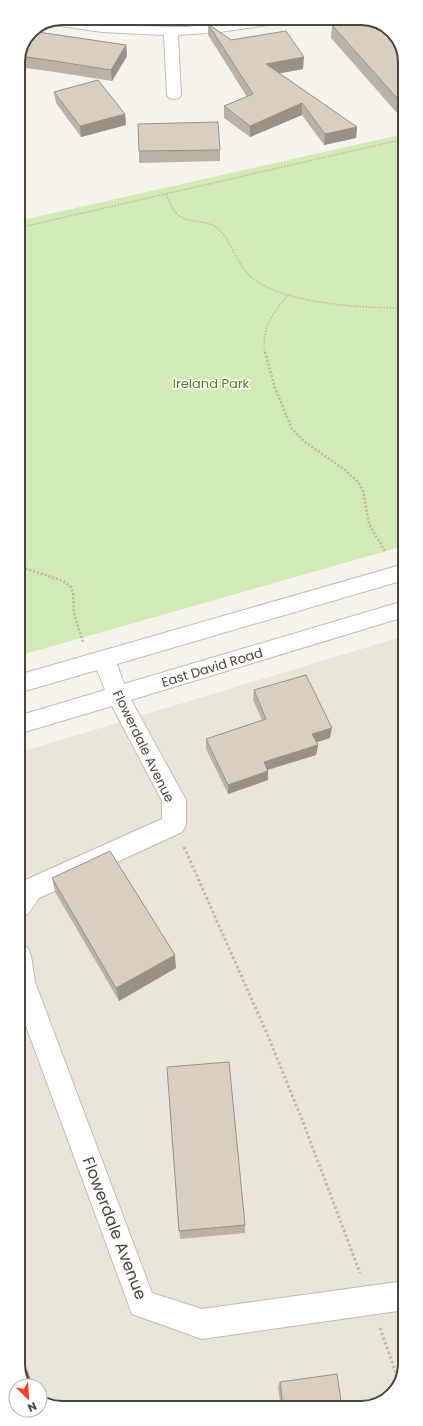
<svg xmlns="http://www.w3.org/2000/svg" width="423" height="1426" font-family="Poppins,sans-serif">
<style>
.residential{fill:#eae5da}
.green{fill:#d2eab5}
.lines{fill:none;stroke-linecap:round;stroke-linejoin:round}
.minor-casing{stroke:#c2bbae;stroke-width:2}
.path-far2{stroke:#c4b79f;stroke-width:1.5;stroke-dasharray:1.5 1.5;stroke-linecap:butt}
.path-far1{stroke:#c4b79f;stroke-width:2.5;stroke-dasharray:2 2;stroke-linecap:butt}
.path{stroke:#c4b79f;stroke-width:3;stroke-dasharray:2.5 2.5;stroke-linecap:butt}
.minor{fill:#fff;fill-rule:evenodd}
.wall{fill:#bab2a6}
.shaded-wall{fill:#979187}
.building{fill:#d8cfc1;stroke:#979187}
.labels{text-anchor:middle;stroke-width:3;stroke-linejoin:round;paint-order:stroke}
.park-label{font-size:13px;fill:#4a7f2a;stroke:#fff}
.street-label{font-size:13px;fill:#4b4439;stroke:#fff}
.near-street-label{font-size:16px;fill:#4b4439;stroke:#fff}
.rim{fill:none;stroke:#4b4439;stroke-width:2}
</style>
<rect width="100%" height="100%" fill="#f6f3ec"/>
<polygon class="residential" points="404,636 405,1364 396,1391 370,1407 59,1408 40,1400 40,1386 27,1386 19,1373 18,753"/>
<polygon class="green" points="404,134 404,546 18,656 18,221"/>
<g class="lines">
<g class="minor-casing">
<g id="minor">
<polygon points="262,18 294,18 292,21 287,22 220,32 178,35 181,95 179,98 174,99 169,98 167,95 164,35 102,32 47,24 60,19 128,26 187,27"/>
<polygon points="404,564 404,580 117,664 124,684 404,601 404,617 131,700 186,800 186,825 182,832 39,898 28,914 19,917 19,886 21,882 162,819 162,801 112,706 18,734 18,716 105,690 97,670 18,693 18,675"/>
<polygon points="19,944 28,948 31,956 35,982 152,1293 202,1309 405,1281 405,1310 202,1339 132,1314 19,1007"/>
</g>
</g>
<g class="path-far2">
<path d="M166,194C169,200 171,208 176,213C186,224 204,219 216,227C232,239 235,263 251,277C283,304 362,308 404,308"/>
<polyline points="18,228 404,139"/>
<path d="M265,353C261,327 273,313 289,294"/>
</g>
<g class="path-far1">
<polyline points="265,352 275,388 292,429 305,442 345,470 359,483 363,491 369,524 386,553"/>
<polyline points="18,566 63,581 71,587 73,593 74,613 83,642"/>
</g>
<g class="path">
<polyline points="184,847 268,1036 303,1122 360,1273"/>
<polyline points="380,1328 399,1381"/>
</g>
<use href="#minor" class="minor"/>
</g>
<g class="wall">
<polygon points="208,24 231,40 303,69 279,73 357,127 356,138 324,145 302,115 250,137 224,118 224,106 247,97 208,35"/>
<polygon points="332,25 404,53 404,121 331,38"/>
<polygon points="31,31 126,45 127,56 112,81 55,72 18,67 18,62"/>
<polygon points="54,92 125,114 126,125 81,137 56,103"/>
<polygon points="220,150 220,161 139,163 139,151"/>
<polygon points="254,690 330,738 316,742 318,745 316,755 268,770 268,780 228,794 206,749 206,739 262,720 253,700"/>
<polygon points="52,878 176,968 119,1001 55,892"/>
<polygon points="167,1067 245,1225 245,1233 180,1239"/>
<polygon points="280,1382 342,1407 281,1407 278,1387"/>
</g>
<g class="shaded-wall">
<polygon points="126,45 127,56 112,81 111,70"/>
<polygon points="304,57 303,69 266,76 266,64"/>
<polygon points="302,103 302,115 250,137 250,126"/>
<polygon points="125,114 126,125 81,137 80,126"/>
<polygon points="357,127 356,138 324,145 325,134"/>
<polygon points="332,728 330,738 311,744 312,734"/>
<polygon points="318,745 316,755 263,771 264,762"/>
<polygon points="268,771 268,780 228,794 228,785"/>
<polygon points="175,955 176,968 119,1001 116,988"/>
<polygon points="25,1368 28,1371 33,1386 31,1386"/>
</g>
<g class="building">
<polygon points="363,18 366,18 390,29 404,53 404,106 332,25"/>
<polygon points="208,24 231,40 286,31 304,57 266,64 357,127 325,134 302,103 250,126 224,106 253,94"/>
<polygon points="31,31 126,45 111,70 54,61 20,56"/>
<polygon points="98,80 125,114 80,126 54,92"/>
<polygon points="218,122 220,150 139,151 138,124"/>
<polygon points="306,675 332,728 312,734 318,745 264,762 268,771 228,785 206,739 266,719 254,690"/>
<polygon points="110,851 175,955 116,988 52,878"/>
<polygon points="229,1062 245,1225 179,1231 167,1067"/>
<polygon points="25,1368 31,1386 27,1386 19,1373 19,1371"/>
<polygon points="337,1374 342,1407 283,1407 280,1382"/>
</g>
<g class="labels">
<g class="park-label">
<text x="211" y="388">Ireland Park</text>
</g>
<g class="street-label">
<text transform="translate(212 667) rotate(-17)" y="5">East David Road</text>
<text transform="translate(144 746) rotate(64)" y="5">Flowerdale Avenue</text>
</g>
<g class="near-street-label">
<text transform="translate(115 1228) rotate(69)" y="6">Flowerdale Avenue</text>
</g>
</g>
<path d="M0 0H423V1426H0ZM62 25H361A37 37 0 0 1 398 62V1364A37 37 0 0 1 361 1401H62A37 37 0 0 1 25 1364V62A37 37 0 0 1 62 25Z" fill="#fff" fill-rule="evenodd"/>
<path class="rim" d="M62 25H361A37 37 0 0 1 398 62V1364A37 37 0 0 1 361 1401H62A37 37 0 0 1 25 1364V62A37 37 0 0 1 62 25Z"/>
<g transform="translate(28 1398) rotate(155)"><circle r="19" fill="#ffffff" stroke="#b7b4b0"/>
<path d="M0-3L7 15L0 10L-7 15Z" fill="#fc3f1d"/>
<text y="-6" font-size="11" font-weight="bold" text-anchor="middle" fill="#4b4439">N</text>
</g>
</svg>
